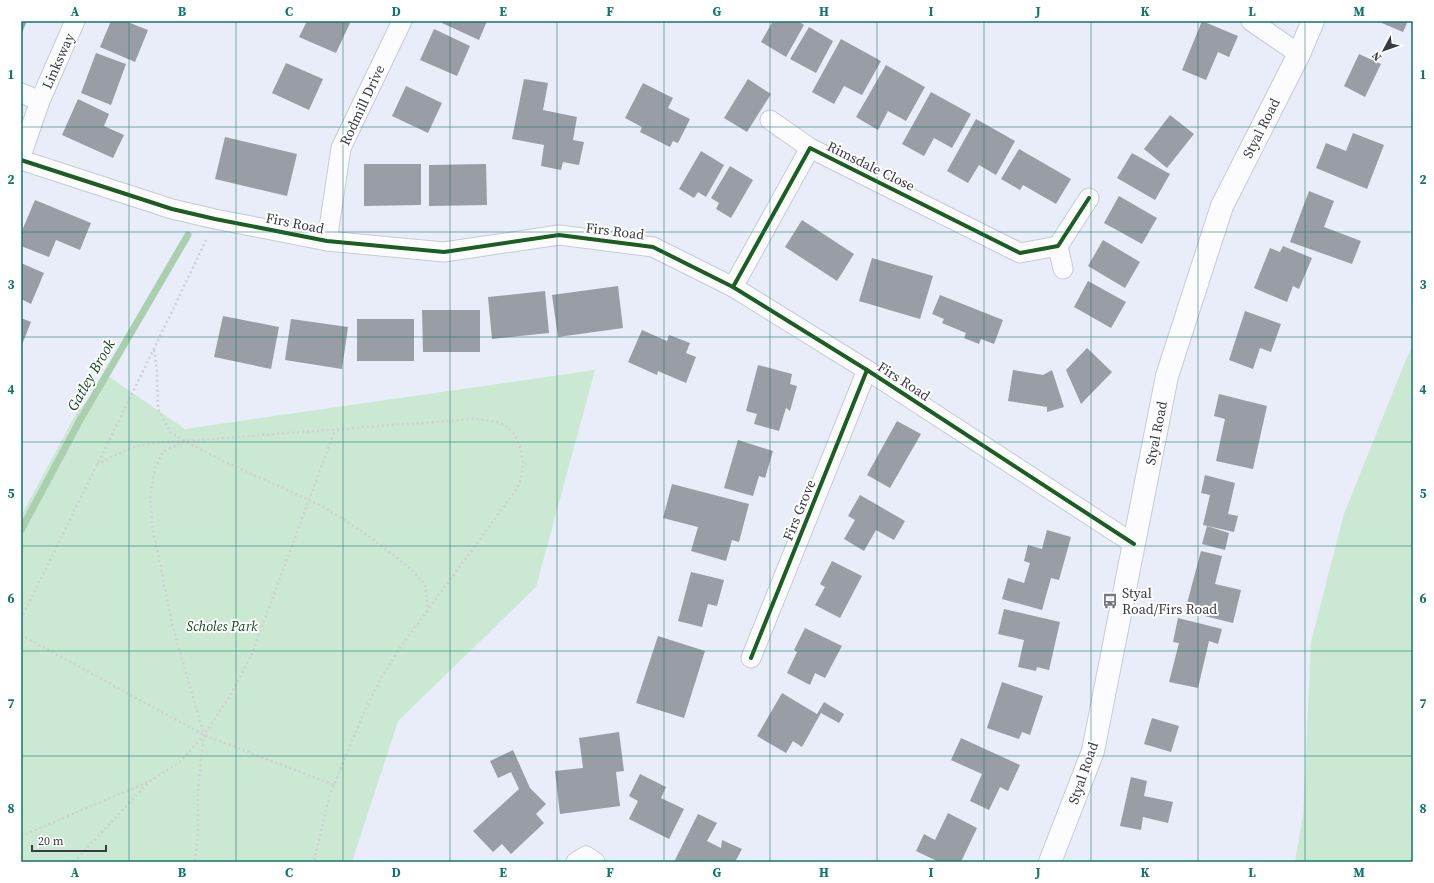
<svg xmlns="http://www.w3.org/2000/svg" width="1434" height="883" font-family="'Source Serif 4',serif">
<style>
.green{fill:#cae8d2}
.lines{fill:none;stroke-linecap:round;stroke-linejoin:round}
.stream{stroke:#a9cfaf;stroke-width:7}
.building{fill:#999da5}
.minor-casing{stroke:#c7cbd3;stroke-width:21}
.secondary-casing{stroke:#c7cbd3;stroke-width:24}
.path{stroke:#d0d0d4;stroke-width:2.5;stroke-dasharray:2 3;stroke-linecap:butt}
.minor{stroke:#fcfcfe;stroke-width:19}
.secondary{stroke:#fcfcfe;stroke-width:22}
.cycleway-casing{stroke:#fff;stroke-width:6}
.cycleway{stroke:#1b5e20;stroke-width:4}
.grid{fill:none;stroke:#0f766e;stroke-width:1;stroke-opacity:0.55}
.labels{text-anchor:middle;stroke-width:4;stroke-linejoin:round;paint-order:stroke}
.street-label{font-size:14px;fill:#383b43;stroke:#fff}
.poi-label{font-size:14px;fill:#383b43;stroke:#fff;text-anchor:start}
.park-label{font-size:14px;font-style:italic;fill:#144b1b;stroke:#fff}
.water-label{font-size:15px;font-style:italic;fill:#0f4717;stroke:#fff}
.neatline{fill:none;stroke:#0f766e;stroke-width:1.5}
.grid-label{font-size:13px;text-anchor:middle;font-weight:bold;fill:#0f766e}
</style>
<rect width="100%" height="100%" fill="#e8edf9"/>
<g class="green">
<polygon points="1413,345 1413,862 1295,862 1303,815 1311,642 1344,514 1405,362"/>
<polygon points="595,370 536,587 398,721 352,862 21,862 21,516 76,414 108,376 185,429"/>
</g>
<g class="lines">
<polyline class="stream" points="21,530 80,420 188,235"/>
</g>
<g class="building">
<polygon points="21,21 27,21 21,35"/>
<polygon points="111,21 125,21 148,30 135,62 100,47"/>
<polygon points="307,21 345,21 350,23 336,53 299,37"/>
<polygon points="443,21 487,21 479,40 442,23"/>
<polygon points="773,21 798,21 804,25 786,57 761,42"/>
<polygon points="1202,21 1238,36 1229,57 1218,52 1206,80 1182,70"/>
<polygon points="1377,21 1408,21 1403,32"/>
<polygon points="809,27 833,41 816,73 790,59"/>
<polygon points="434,29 470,46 457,76 420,60"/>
<polygon points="841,39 881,61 862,95 844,86 834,104 812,92"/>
<polygon points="96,53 126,64 111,105 81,93"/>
<polygon points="1359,54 1381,64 1365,97 1344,86"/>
<polygon points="286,63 323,79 309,110 272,93"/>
<polygon points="886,65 925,87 906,121 888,111 878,130 856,117"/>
<polygon points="524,79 548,83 543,110 577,117 573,140 584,142 579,165 563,162 561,170 541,166 544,145 512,139"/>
<polygon points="748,79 771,94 747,132 724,118"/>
<polygon points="643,83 673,98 668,108 690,119 678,143 673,141 670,147 640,132 642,127 625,118"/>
<polygon points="406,86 442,103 428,133 392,116"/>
<polygon points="931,92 971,114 952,148 934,138 924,156 902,144"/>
<polygon points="78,99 109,114 104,126 124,135 113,158 62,135"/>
<polygon points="1170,115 1194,134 1167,168 1144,149"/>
<polygon points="976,119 1015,141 996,175 979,165 968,183 947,171"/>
<polygon points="1353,133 1384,145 1367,189 1316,168 1326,143 1346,151"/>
<polygon points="225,137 297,154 287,196 215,179"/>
<polygon points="1019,149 1071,179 1056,204 1023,185 1020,190 1001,179"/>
<polygon points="701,151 724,165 706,197 698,192 694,198 679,189"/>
<polygon points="1132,153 1170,174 1155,200 1117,178"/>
<polygon points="364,164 421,164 421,205 364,206"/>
<polygon points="486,164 487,205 429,206 429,165"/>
<polygon points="730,166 753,180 731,218 716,209 719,203 711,198"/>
<polygon points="1309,191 1334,201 1324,227 1361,241 1352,264 1290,242"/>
<polygon points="1119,196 1157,218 1142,244 1104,223"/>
<polygon points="35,200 91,223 80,250 56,240 49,257 21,246 21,233"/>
<polygon points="802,220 854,254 837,281 785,247"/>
<polygon points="1103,240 1140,262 1125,288 1088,266"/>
<polygon points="1283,246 1312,258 1299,289 1293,286 1287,302 1254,288 1270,248 1280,252"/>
<polygon points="872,258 933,276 920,319 859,301"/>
<polygon points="21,263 44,273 31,304 21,299"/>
<polygon points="1088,281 1126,302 1111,328 1074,307"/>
<polygon points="618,286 623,328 558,337 552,295"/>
<polygon points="545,291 549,333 492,339 488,297"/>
<polygon points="940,295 1003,320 994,344 981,339 979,344 964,338 966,333 942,323 944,319 932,314"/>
<polygon points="422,310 480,310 480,352 423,352"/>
<polygon points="1245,311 1281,324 1271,352 1260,348 1253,369 1229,360"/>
<polygon points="223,316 279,327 271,369 214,357"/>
<polygon points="21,318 31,322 21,347"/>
<polygon points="291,319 348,327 342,369 285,360"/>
<rect x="357" y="319" width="57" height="42"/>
<polygon points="642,330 667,341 669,335 690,343 686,353 696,357 686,383 658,371 657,375 628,362"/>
<polygon points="1087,348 1112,372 1081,404 1066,370"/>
<polygon points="758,365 792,374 790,384 797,386 790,411 786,408 779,431 754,424 757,414 746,411"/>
<polygon points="1013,370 1043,375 1052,370 1064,407 1047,412 1047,407 1008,401"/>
<polygon points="1219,394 1267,406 1253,469 1216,461 1225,419 1214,416"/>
<polygon points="897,421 921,434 890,488 867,475"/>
<polygon points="738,440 773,451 765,478 759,476 753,496 724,488"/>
<polygon points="1205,475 1235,483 1228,514 1238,516 1234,532 1203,525 1210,495 1201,493"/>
<polygon points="672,484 749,504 739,542 732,540 726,561 691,551 698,527 663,518"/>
<polygon points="860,495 905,521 894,540 876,530 864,551 844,539 855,520 848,516"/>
<polygon points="1207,526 1229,533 1225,550 1202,544"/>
<polygon points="1047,530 1071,537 1059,580 1051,578 1042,610 1002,599 1008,578 1024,583 1030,563 1024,561 1028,545 1042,549"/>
<polygon points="1201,551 1222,556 1215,584 1241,590 1233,623 1185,611"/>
<polygon points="832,561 862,576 840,618 815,605 825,587 820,584"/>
<polygon points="691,572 724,580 717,606 708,604 702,627 678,621"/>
<polygon points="1004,609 1060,622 1049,670 1037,667 1036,671 1018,667 1024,640 998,634"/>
<polygon points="1178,618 1222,629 1218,644 1209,641 1198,688 1169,682 1179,643 1173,642"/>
<polygon points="805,628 842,646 825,678 815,673 810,685 787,673 797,652 794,650"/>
<polygon points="658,636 705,651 684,718 636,703"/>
<polygon points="1002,682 1043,696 1030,735 1022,732 1019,739 987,728"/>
<polygon points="782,693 817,714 824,702 844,714 839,723 821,713 802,747 793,741 786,753 757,736"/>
<polygon points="1152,718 1179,726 1171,752 1144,744"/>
<polygon points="619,732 624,771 616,772 620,806 560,814 555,771 583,768 579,738"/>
<polygon points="961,738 1020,765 1008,791 1000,787 989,810 970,801 982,774 951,760"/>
<polygon points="513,750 530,788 546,804 536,814 544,823 511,854 502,844 493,852 473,831 519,789 511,772 498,778 490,761"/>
<polygon points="640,774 666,787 661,798 684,809 669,839 629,819 638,801 629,796"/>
<polygon points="1131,777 1147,781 1144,796 1173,802 1168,823 1143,817 1141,830 1120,826"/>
<polygon points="948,813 977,828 961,862 939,862 916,851 924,834 935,840"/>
<polygon points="698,814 717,823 707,841 721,848 722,840 742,849 735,862 674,862"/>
</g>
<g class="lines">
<g class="minor-casing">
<g id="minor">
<polyline points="1251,21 1299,54"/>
<polyline points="21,93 40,101"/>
<polyline points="770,120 810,148"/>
<polyline points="21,156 40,101 75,21"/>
<polyline points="21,160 172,209 215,219 327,241 444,252 559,235 653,247 733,287 867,370 1134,544"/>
<polyline points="327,241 341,148 402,21"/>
<polyline points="1058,246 1063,269"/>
<polyline points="733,287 810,148 1020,253 1058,246 1089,198"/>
<polyline points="751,658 867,370"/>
<polyline points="576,862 586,856 595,862"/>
</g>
</g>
<g class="secondary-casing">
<polyline id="secondary" points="1050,862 1093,751 1167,376 1222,206 1299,54 1313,21"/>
</g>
<g class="path">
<path d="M154,350L157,371L158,409L171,433L185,441L473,419C484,420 497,420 506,426C520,436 526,462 521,478C520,482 518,486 516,490L400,648L382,676L365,710L349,748L329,797L314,862"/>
<polyline points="184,441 163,452 155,468 150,496 152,525 173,628 204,735 198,788 198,830 195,862"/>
<polyline points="97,465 115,455 134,447 153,443 185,441 221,460 322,506 366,534 406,565 425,584 428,610"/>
<path d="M21,619C83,493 146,367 206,240"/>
<polyline points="21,635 204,735 334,785"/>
<polyline points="21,836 150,781 181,761 204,735 230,696 251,656 335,430"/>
<polyline points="74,862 148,783"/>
</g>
<use href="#minor" class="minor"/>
<use href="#secondary" class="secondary"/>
<g class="cycleway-casing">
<g id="cycleway">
<polyline points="21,160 172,209 215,219 327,241 444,252 559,235 653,247 733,287 867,370 1134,544"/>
<polyline points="733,287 810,148 1020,253 1058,246 1089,198"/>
<polyline points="751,658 867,370"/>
</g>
</g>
<use href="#cycleway" class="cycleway"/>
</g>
<path class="grid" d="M129,21V862M236,21V862M343,21V862M450,21V862M557,21V862M664,21V862M770,21V862M877,21V862M984,21V862M1091,21V862M1198,21V862M1305,21V862M21,127H1413M21,232H1413M21,337H1413M21,442H1413M21,546H1413M21,651H1413M21,756H1413"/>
<defs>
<g id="bus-bare" transform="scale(1.2)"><path d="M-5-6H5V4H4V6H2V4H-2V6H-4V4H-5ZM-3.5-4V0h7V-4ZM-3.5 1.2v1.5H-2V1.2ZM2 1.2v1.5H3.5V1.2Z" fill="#767983" stroke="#fff" stroke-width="2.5" paint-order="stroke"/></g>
</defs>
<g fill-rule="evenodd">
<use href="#bus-bare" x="1110" y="601"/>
</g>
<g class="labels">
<g class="street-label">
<text transform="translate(58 61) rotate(-66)" y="5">Linksway</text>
<text transform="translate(362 105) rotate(-65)" y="5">Rodmill Drive</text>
<text transform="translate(1261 128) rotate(-63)" y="5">Styal Road</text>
<text transform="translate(871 166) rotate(26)" y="5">Rimsdale Close</text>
<text transform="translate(295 223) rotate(11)" y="5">Firs Road</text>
<text transform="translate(615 231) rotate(7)" y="5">Firs Road</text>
<text transform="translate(904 381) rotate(33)" y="5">Firs Road</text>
<text transform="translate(1156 433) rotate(-79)" y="5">Styal Road</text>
<text transform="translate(799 510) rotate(-68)" y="5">Firs Grove</text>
<text transform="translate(1083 773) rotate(-71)" y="5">Styal Road</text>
</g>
<g class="poi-label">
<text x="1122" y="598">Styal<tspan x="1122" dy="16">Road/Firs Road</tspan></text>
</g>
<g class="park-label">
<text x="222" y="631">Scholes Park</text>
</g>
<g class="water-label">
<text transform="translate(91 375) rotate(-60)" y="5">Gatley Brook</text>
</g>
</g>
<rect width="1434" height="883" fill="none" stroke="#ffffff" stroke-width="44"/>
<g transform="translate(1384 50) rotate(229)" stroke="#ffffff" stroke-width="3" paint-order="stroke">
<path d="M0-3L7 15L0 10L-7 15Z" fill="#383b43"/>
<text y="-6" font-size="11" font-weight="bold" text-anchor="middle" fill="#383b43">N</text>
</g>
<path d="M32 845v6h74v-6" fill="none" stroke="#383b43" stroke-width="2"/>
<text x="38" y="845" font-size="12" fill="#383b43" stroke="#ffffff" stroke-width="3" paint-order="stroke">20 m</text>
<rect x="22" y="22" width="1390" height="839" class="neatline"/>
<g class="grid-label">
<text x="75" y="16">A</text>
<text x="182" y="16">B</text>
<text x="289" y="16">C</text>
<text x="396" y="16">D</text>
<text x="503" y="16">E</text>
<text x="610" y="16">F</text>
<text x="717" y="16">G</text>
<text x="824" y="16">H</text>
<text x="931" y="16">I</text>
<text x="1038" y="16">J</text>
<text x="1145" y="16">K</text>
<text x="1252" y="16">L</text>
<text x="1359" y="16">M</text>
<text x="11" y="79">1</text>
<text x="1423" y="79">1</text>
<text x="11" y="184">2</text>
<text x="1423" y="184">2</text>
<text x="11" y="289">3</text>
<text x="1423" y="289">3</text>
<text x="11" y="394">4</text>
<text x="1423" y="394">4</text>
<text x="11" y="498">5</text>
<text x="1423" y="498">5</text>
<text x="11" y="603">6</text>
<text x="1423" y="603">6</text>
<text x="11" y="708">7</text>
<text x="1423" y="708">7</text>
<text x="11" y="813">8</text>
<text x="1423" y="813">8</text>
<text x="75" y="877">A</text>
<text x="182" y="877">B</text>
<text x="289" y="877">C</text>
<text x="396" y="877">D</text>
<text x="503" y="877">E</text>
<text x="610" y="877">F</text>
<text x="717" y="877">G</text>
<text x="824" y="877">H</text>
<text x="931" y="877">I</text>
<text x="1038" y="877">J</text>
<text x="1145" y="877">K</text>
<text x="1252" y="877">L</text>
<text x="1359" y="877">M</text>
</g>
</svg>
